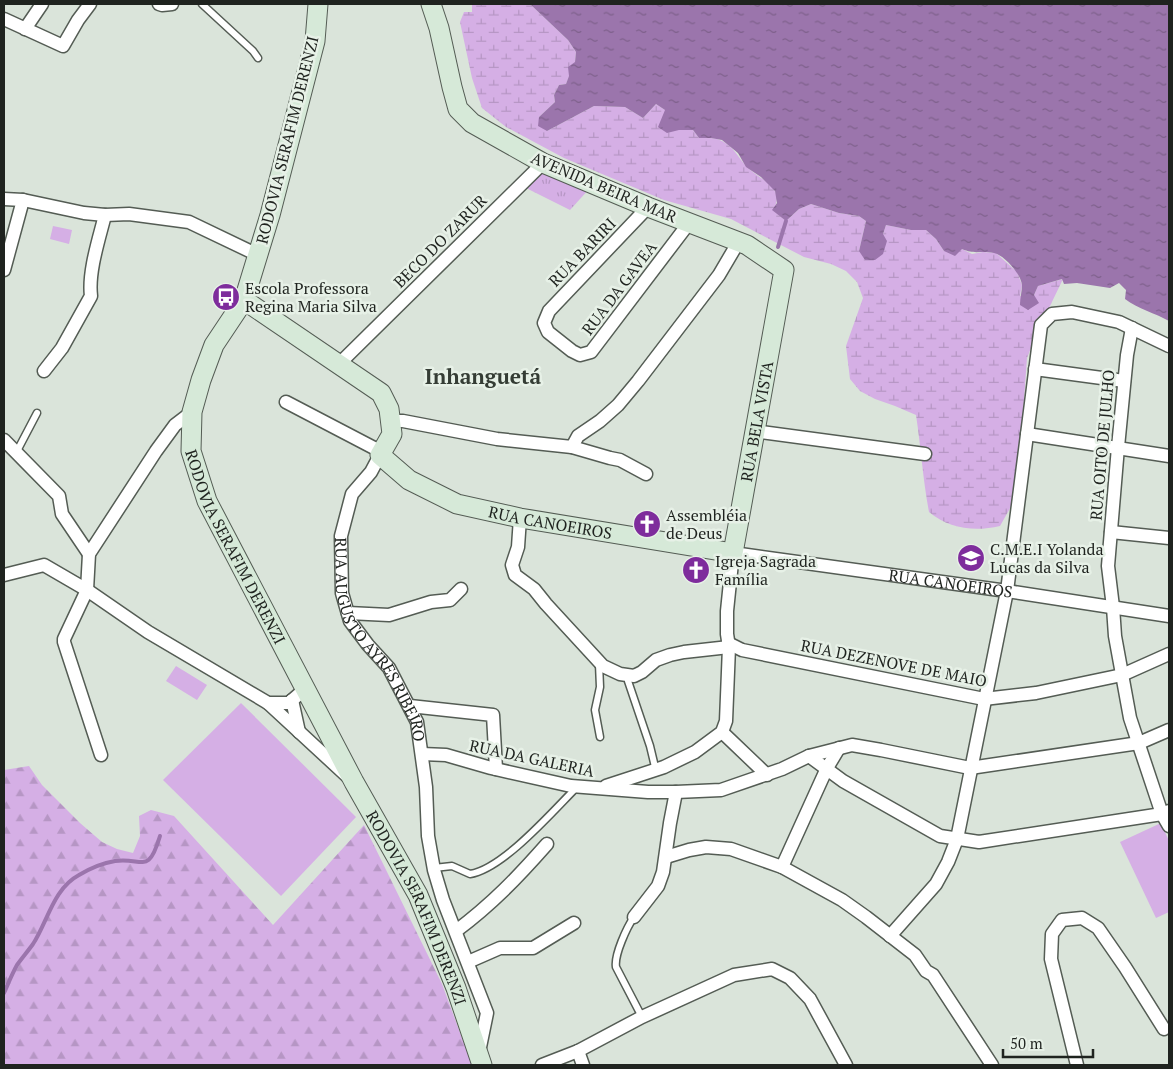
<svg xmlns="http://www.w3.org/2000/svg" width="1173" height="1069" font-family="'PT Serif',serif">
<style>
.forest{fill:url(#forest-firs)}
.wetland{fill:url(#wetland-marsh)}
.park{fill:url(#park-tufts)}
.garden{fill:#d5afe5}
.water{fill:url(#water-ripples)}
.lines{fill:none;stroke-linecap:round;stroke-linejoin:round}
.stream{stroke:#9b75ac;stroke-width:4}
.lane-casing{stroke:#545c54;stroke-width:9}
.street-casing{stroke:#545c54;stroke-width:15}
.secondary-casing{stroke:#545c54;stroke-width:21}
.lane{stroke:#fff;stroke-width:6}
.street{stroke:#fff;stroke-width:12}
.secondary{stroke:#d6e9d8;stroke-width:19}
.labels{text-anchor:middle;stroke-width:5;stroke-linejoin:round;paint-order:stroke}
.street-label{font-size:16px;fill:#1f231f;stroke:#e7f1e7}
.poi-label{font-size:16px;fill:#1f231f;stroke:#e7f1e7;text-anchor:start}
.district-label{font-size:21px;font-weight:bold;fill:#353d35;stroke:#e7f1e7}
</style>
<defs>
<pattern id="forest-firs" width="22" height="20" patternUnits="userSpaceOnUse" patternTransform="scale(1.25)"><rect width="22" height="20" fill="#d5afe5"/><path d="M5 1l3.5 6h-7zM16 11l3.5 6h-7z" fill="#b696c4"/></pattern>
<pattern id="wetland-marsh" width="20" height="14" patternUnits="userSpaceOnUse" patternTransform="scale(1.25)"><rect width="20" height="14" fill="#d5afe5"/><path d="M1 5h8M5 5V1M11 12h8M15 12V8" fill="none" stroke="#b696c4"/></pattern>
<pattern id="park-tufts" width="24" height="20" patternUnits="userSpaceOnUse" patternTransform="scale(1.25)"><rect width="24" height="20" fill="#d5afe5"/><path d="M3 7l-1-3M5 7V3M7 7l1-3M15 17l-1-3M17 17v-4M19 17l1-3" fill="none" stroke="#b696c4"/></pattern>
<pattern id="water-ripples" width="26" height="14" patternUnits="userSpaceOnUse" patternTransform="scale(1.25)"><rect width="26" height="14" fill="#9b75ac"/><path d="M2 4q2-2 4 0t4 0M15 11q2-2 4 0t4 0" fill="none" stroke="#7e608b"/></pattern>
</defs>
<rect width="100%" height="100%" fill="#dae4da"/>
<polygon class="forest" points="29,766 42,785 80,823 102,842 117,849 133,853 140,836 139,816 151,810 174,816 273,925 364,825 442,984 472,1065 4,1065 4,770"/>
<path class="wetland" d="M472,4H530L568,40L576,52L575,62L566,84L559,85L554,95L555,102L539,117L547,131L594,106L625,107L643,118L656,104L665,110L679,130H693L699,138C706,138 715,137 722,141C734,147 738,157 746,166C759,180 787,187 773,210L786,221L799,209L811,204L839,213L859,216L866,221L859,251L883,234L886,225L911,230H926L936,239L944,251L962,249L972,254L983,252L996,253L1017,272L1022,285L1020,296L1034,295L1038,286L1063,279L1037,333L1027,358L1017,496L1000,526C975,532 949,529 929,512C923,480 921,448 916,415L895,406L875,399L860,391L850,379L846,346L863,298L857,282L846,271L831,264L804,257L731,219L664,200L564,158L506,127L482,108L472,78L460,22L464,12H472Z"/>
<polygon class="park" points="543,169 590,188 570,210 526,188"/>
<g class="garden">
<polygon points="53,226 72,230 69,244 50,239"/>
<polygon points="176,666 207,685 197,700 166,681"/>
<polygon points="241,703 356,817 281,896 163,780"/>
<polygon points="1161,823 1169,841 1169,912 1156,918 1120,842"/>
</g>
<path class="water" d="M530,4H1169V321C1155,313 1138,309 1125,299L1126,290L1119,283L1110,288L1077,283L1064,284L1062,279L1038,286L1034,295L1039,303L1028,310L1020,305C1020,298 1022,291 1022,285C1021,274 1004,255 994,253C980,250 976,255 962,249L955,256L944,251L936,239L926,230H911L886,225L883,234L887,241L883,254L875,260H865L859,251L866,221L859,216L839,213L811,204L799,209L786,221L772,210L777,203L775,191L761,177L746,167L738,153L722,140L711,138H699L693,130H679L667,133L658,127L665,110L656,104L643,118L625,107L594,106L547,131L538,126L539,117L555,102L554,95L559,85L566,84L569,76L568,67L575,62L576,52L568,40Z"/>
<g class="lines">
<g class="stream">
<polyline points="778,247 786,221"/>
<path d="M4,993C8,984 12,974 17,965C22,958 28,951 33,944C48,921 53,889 79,875C89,869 103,863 115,861C143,857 148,876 160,836"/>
</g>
<g class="lane-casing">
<g id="lane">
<polyline points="202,4 253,51 258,58"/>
<polyline points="16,453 37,413"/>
<polyline points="599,664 600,687 595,710 600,737"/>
<polyline points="628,675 628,681 650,746 656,771"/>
<path d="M434,868L452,866L470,874C503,869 553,811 577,787"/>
<path d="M634,917C627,927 614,955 616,967L642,1017"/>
</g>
</g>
<g class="street-casing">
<g id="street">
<polyline points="159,4 162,5 172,4"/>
<polyline points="4,19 63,46 78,20 90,4"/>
<polyline points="25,29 42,4"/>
<polyline points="4,199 23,200 84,213 105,215 129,214 189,222 258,255"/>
<polyline points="648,207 549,311 544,323 548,332 572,351 580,355 591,352 689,223"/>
<polyline points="4,270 23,200"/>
<polyline points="1132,328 1127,355 1118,447 1108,566 1113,607 1115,636 1130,718 1162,814 1169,826"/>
<polyline points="339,364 543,163"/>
<polyline points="1035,369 1124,381"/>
<path d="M44,371L62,348L91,296C88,272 99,239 105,215"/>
<path id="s1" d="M286,402L376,449L380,455L371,472L352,494L341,536L342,593L350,621L368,645L389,668L417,722L426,787L428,836L434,870L443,900L487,1013L479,1052"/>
<polyline points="390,421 403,421 497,439 572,447 610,458 620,460 646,474"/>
<polyline points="754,431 925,454"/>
<polyline points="1027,434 1169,456"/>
<polyline points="4,440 59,496 62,514 89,554"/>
<polyline points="572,447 578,436 600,421 618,405 638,381 719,275 739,241"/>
<polyline points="520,518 518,547 512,565 515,575 534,589 546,604 603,666 620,674 634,676 642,672 656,660 670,655 684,652 729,647"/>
<polyline points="1111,532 1169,538"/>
<polyline points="4,575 44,565 87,590 148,632 268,703 289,703 305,689"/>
<polyline points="348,613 389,615 431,602 450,600 461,589"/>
<polyline points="728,643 742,650 984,699 1036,693 1122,675 1169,654"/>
<polyline points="292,700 299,732"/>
<polyline points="268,703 347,776"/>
<polyline points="410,706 493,715 496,769"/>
<polyline points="722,732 767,775"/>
<polyline points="422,754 446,755 491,768 571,786 648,792 676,792 721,790 782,769 809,756 852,745 881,750 970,768 1139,743 1169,730"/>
<polyline points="101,755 64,642 64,639 87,590 89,554 156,451 175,425 192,412"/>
<polyline points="809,756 843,781 940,836 979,842 1162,814 1169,811"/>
<path id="s2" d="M606,786L664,767L695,752L722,732L726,721L729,647L727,634V611L733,553L1007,591L1169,616"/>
<polyline points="666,857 689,850 706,847 731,849 782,867 842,900 866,917 915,955 926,971 933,975 992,1065"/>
<polyline points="782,867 827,768 839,748"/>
<polyline points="634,917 658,886 663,872 670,823 676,792"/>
<path d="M456,931C492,904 517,878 547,844"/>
<polyline points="890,936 936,884 948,862 957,839 1007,591 1041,325 1052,314 1072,312 1119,322 1169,346"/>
<polyline points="468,962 500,948 533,948 574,923"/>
<polyline points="578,1051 583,1065"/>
<polyline points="542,1065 578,1051 642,1017 734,975 772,969 790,978 810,999 846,1065"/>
<polyline points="1077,1065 1051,959 1052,934 1062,920 1082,918 1098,928 1125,967 1164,1029"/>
</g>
</g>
<g class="secondary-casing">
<g id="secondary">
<path id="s3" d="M318,4L315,41L270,215L244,300L214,345L201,380L192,412L191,451L207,501L354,782L418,895L456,988L482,1065"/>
<path id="s4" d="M244,300L381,393L389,409L392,434L380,455L409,480L457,504L520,518L733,553L784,270L747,245L648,207L543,163L472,123L458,109L452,87L439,28L431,4"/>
</g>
</g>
<use href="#lane" class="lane"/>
<use href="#street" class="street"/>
<use href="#secondary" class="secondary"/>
</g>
<defs>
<g id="bus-disc" transform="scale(1.4375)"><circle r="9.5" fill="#7e2c9c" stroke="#e7f1e7"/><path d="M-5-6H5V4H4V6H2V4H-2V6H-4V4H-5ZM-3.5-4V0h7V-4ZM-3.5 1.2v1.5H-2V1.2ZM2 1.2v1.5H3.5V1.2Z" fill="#fff"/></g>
<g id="church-disc" transform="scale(1.4375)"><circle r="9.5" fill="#7e2c9c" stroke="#e7f1e7"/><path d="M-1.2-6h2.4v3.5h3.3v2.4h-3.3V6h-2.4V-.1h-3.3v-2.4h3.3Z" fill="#fff"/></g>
<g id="school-disc" transform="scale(1.4375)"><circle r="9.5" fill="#7e2c9c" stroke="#e7f1e7"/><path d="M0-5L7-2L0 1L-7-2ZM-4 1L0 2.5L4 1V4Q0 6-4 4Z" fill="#fff"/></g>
</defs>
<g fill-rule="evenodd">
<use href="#bus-disc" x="226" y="297"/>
<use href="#church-disc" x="647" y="524"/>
<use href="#school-disc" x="971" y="558"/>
<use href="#church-disc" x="696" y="570"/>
</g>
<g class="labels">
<g class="street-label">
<text transform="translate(287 140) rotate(-76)" y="6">RODOVIA SERAFIM DERENZI</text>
<text transform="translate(604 187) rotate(23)" y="6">AVENIDA BEIRA MAR</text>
<text transform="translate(440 241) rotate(-45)" y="6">BECO DO ZARUR</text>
<text transform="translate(582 252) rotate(-46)" y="6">RUA BARIRI</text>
<text transform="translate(619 288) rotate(-53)" y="6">RUA DA GAVEA</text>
<text dy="6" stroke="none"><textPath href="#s4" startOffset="739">RUA BELA VISTA</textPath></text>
<text transform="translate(1102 445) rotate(-85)" y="6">RUA OITO DE JULHO</text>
<text dy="6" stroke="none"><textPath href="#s4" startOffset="420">RUA CANOEIROS</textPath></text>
<text dy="6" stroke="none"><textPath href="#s3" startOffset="575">RODOVIA SERAFIM DERENZI</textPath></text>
<text dy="6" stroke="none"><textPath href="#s2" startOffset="529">RUA CANOEIROS</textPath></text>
<text dy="6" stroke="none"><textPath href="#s1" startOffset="315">RUA AUGUSTO AYRES RIBEIRO</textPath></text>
<text transform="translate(894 663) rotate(11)" y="6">RUA DEZENOVE DE MAIO</text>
<text transform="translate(532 758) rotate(12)" y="6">RUA DA GALERIA</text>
<text dy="6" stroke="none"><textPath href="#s3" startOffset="980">RODOVIA SERAFIM DERENZI</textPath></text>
</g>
<g class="poi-label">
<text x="245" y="294">Escola Professora<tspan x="245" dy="18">Regina Maria Silva</tspan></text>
<text x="666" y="521">Assembléia<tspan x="666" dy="18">de Deus</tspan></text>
<text x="990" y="555">C.M.E.I Yolanda<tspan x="990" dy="18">Lucas da Silva</tspan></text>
<text x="715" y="567">Igreja Sagrada<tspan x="715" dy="18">Família</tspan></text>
</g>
<g class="district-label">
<text x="483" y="384">Inhanguetá</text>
</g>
</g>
<rect width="1173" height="1069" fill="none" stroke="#1f231f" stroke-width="10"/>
<path d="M1003 1049v8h90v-8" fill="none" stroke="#1f231f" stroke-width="2.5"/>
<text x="1010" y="1049" font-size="15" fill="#1f231f" stroke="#e7f1e7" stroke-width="4" paint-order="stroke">50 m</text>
</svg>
